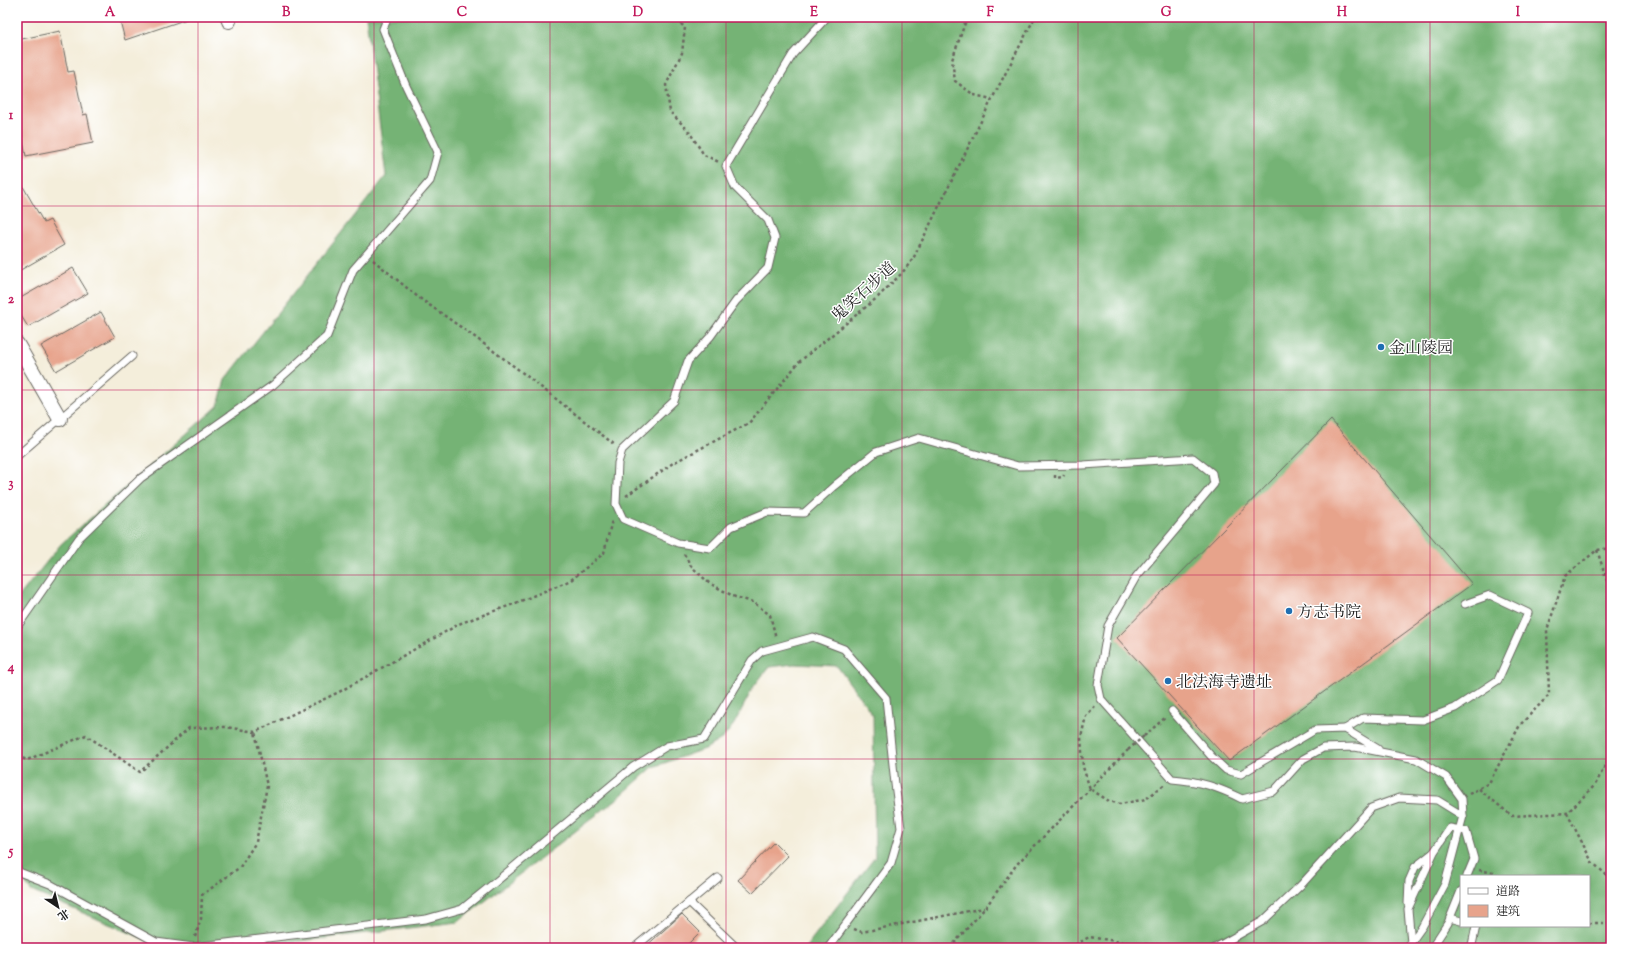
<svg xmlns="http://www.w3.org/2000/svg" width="1628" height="965" font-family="'Sorts Mill Goudy','Noto Serif SC',serif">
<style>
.forest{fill:#74b374;stroke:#486848;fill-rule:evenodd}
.building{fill:#e7a38b}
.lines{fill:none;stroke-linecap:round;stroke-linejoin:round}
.lane-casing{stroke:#68665f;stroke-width:9}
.street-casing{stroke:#68665f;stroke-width:16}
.path{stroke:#68665f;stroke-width:2.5;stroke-dasharray:3 3;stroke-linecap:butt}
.lane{stroke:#fff;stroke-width:7}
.street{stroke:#fff;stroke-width:14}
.path-bridge{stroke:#68665f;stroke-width:2.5;stroke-dasharray:3 3;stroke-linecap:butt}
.grid{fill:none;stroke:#c2185b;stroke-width:1;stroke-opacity:0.55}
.poi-dot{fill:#1f6fb2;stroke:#fff;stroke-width:1.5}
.labels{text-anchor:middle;stroke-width:3;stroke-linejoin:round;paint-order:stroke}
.street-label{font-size:16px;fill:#1c1c1c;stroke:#fff}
.poi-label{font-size:16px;fill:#1c1c1c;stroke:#fff;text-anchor:start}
.neatline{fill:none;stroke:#c2185b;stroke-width:1.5}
.grid-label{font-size:13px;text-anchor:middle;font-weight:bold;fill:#c2185b}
</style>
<rect width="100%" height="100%" fill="#fff"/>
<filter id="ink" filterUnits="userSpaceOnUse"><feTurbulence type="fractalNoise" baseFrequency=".025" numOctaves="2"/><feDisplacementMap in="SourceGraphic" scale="8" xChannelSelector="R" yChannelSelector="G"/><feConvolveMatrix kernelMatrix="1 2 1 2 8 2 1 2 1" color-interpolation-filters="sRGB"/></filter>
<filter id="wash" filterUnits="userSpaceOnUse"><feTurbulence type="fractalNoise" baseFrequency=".012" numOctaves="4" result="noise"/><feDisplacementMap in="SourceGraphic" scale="16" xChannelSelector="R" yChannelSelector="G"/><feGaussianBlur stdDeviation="0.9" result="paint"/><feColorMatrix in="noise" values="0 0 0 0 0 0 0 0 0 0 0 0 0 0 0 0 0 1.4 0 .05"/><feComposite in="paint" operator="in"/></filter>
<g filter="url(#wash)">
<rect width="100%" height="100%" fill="#f4eedb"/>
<path class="forest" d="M366,17H1611V948H805L875,857L873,715L837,666L794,664L769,667L754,686L734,724L723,738L707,748L653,767L617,799L458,922L242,948H166L31,891L17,872V599L61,544L218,406L225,380L386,176ZM1461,876H1589V926H1461Z"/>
<g id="blocks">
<g class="building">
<polygon points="119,17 187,17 187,19 125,40"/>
<polygon points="60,31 68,72 74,71 83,115 87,114 93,143 26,156 17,113 17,40"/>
<polygon points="17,176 44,223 50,220 64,245 17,272"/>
<polygon points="73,268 88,293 28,327 17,309 17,300"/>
<polygon points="101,312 115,337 56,371 41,346"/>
<polygon points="1331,420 1472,584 1229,761 1117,638"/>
<polygon points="774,842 788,856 752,893 738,880"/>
<polygon points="682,914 700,932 684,948 644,948"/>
</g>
</g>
</g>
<g filter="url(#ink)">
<use href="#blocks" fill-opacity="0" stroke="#68665f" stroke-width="1"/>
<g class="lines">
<g class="lane-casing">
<g id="lane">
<path d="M827,17L793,54L726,166L735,187L768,220L775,238L768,268L736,301L710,337L688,361L674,401L622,450L618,463L616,504L623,519L678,543L710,548L731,527L767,512L804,513L834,486L876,452L919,438L1018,466L1083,465L1193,458L1212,473L1214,484L1136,577L1108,626L1098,685L1101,699L1172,779C1199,781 1218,787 1242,799L1274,791L1303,759L1323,748L1355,747L1416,759L1446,777L1462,799L1463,816L1445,884L1422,927L1407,948"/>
<polyline points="17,456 132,356"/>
<polyline points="17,627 79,538 141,478 273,385 327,336 353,270 430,181 438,152 406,86 383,29 388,17"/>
<polyline points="1172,711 1211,756 1226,770 1241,774 1315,730 1345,729 1378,749"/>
<polyline points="1345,729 1363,718 1423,720 1455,708 1498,680 1528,613 1490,595 1465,604"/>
<polyline points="17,868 19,872 50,884 156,942 193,947 426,919 462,909 498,880 633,767 667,746 704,739 752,660 762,651 813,637 844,649 886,698 895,784 901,828 891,863 828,948"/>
<polyline points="689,902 737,948"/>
<polyline points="1408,904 1409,881 1415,867 1433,853"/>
<polyline points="1450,918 1461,921"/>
<polyline points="1411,943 1408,909 1434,852 1450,828 1466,831 1474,859 1467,876"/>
<polyline points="634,948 718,878"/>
<polyline points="1215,948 1263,921 1301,885 1371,808 1399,798 1437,800 1463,816"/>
<polyline points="1425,948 1433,946 1448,923 1461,891"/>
<polyline points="1468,948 1472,945 1476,926"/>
</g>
</g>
<g class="street-casing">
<g id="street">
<polyline points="228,17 229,21"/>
<polyline points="17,344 60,419"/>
</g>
</g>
<g class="path">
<polyline points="671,17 685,27 682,53 666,85 670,112 688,130 704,155 719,162"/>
<polyline points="963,17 965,23 952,60 955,81 974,95 992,99"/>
<polyline points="373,260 418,297 472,335 519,370 615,445"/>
<polyline points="1055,475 1055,478 1063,477 1064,475"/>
<polyline points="626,496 673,463 749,423 799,362 878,297 902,273 913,259 992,99 1035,17"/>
<polyline points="1597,550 1611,593"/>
<polyline points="684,554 691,566 709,583 735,597 753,602 770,615 776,638"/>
<polyline points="1095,706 1086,716 1081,737 1083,767 1090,789 1109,801 1120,804 1146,799 1165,784"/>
<polyline points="1144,736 1166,717"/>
<polyline points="17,756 27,760 86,735 140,772 189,728 226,727 255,732 339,692 461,623 511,605 571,580 604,553 612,520"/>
<polyline points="1479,789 1512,816 1567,813 1595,785 1611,755"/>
<polyline points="1469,794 1489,783 1520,725 1549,695 1547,630 1565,576 1597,550 1611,548"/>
<polyline points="1567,813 1592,862 1611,879"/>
<polyline points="1479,870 1494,873 1496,876"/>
<polyline points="1589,923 1611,923"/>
<polyline points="854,929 862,932 984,908"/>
<polyline points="195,937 201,919 202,895 240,867 256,842 267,786 255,732"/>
<polyline points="950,948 985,908 1017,864 1128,750"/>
<polyline points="1070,948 1089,937 1135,944 1183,946 1186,948"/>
</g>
<use href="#lane" class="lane"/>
<use href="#street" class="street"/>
<polyline class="path-bridge" points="1128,750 1144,736"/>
</g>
</g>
<path class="grid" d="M198,17V948M374,17V948M550,17V948M726,17V948M902,17V948M1078,17V948M1254,17V948M1430,17V948M17,206H1611M17,390H1611M17,575H1611M17,759H1611"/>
<g class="poi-dot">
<circle cx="1381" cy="347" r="4"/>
<circle cx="1289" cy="611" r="4"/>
<circle cx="1168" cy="681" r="4"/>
</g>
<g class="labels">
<g class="street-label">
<text transform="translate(863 291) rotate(-42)" y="6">鬼笑石步道</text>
</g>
<g class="poi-label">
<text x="1389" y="353">金山陵园</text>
<text x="1297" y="617">方志书院</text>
<text x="1176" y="687">北法海寺遗址</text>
</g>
</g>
<rect width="1628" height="965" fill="none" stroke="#fff" stroke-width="44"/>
<rect x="1460" y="875" width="130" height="52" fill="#ffffff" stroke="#a4a4a4"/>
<rect x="1468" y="888" width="20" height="6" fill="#ffffff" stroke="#a4a4a4"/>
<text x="1496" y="895" font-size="12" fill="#1c1c1c">道路</text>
<rect x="1468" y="905" width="20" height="12" fill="#e7a38b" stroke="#a4a4a4"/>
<text x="1496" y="915" font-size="12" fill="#1c1c1c">建筑</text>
<g transform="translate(58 907) rotate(145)" stroke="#ffffff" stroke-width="3" paint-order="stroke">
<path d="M0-3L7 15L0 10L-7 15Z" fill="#1c1c1c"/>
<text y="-6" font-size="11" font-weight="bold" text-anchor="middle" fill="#1c1c1c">北</text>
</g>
<rect x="22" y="22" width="1584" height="921" class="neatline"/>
<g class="grid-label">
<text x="110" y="16">A</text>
<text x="286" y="16">B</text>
<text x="462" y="16">C</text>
<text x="638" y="16">D</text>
<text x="814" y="16">E</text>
<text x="990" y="16">F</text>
<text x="1166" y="16">G</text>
<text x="1342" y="16">H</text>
<text x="1518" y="16">I</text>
<text x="11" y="119">1</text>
<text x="11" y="303">2</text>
<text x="11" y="487">3</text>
<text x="11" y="671">4</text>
<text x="11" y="855">5</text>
</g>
</svg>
